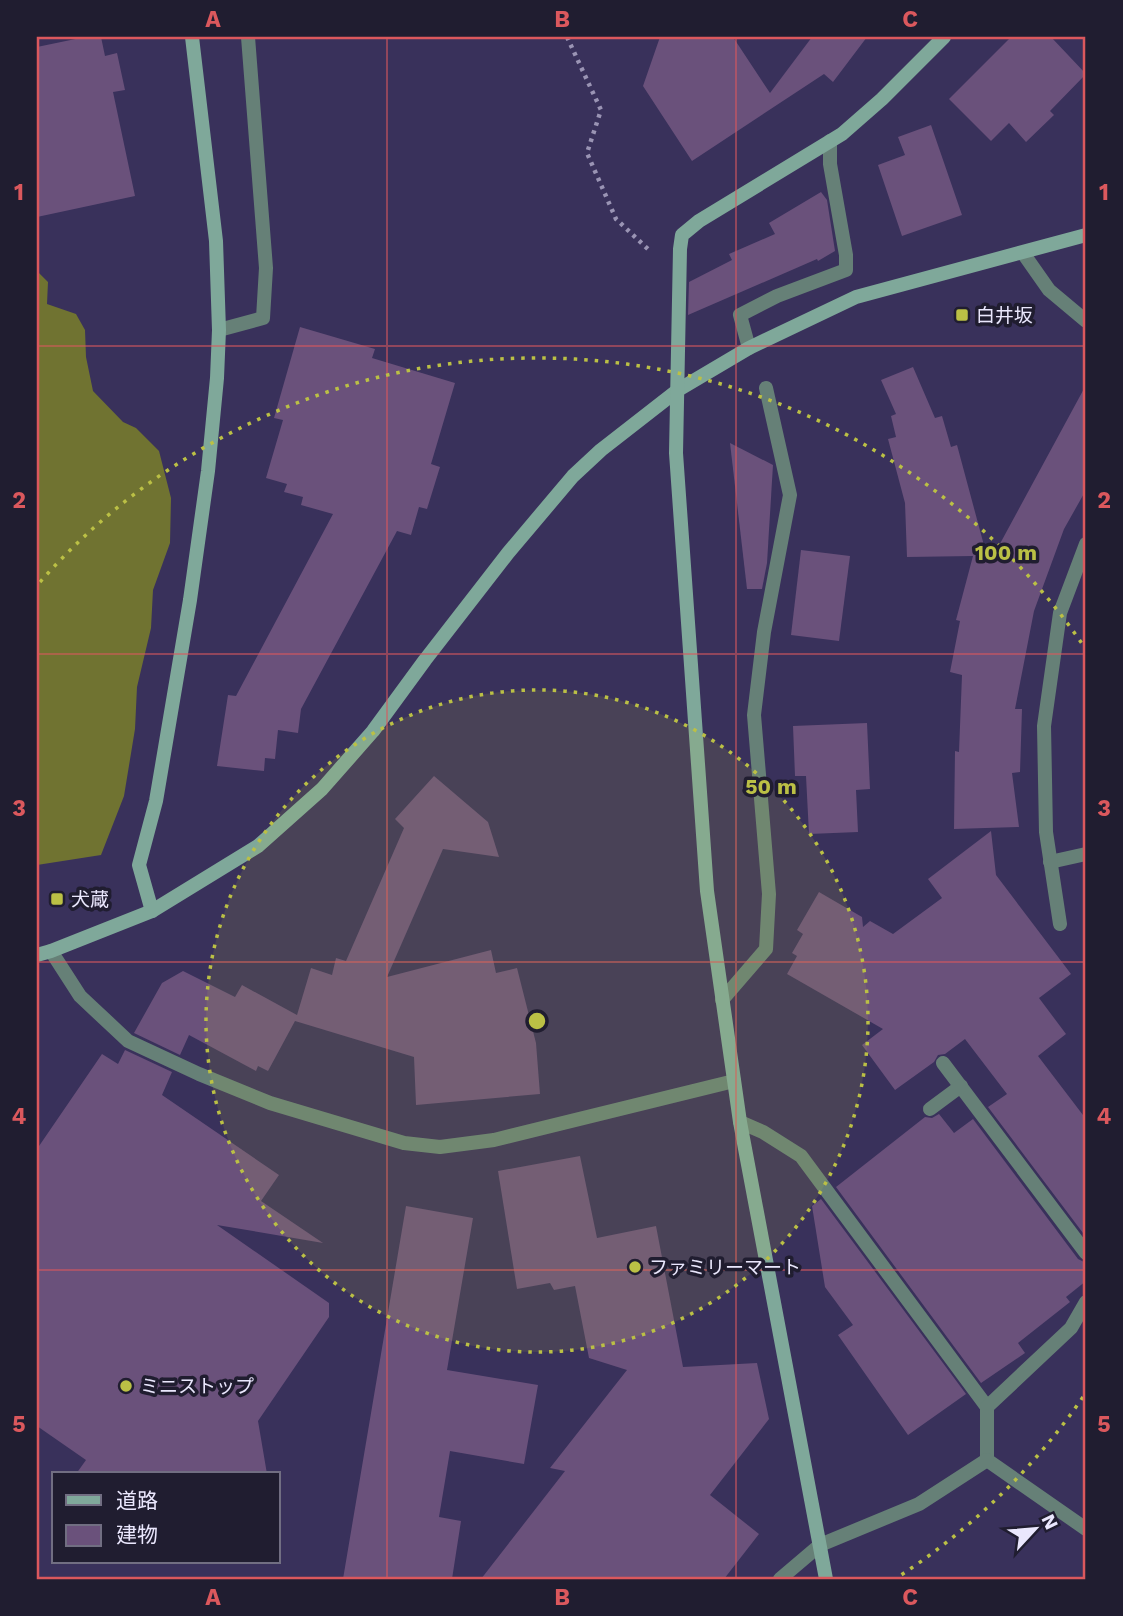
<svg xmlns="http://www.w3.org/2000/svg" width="1123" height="1616" font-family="'Work Sans','Noto Sans JP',sans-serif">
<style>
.forest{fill:#707331}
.building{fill:#6a517b}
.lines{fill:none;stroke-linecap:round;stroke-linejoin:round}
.path{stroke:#9a94b4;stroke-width:4.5;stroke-dasharray:3.5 5;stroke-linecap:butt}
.lane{stroke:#668077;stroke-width:14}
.street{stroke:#668077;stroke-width:14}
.secondary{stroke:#7fa89a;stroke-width:14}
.grid{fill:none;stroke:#db585d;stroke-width:2;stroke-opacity:0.55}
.ring{fill:none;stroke:#bbc045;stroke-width:3.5;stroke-dasharray:3.5 7}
.poi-dot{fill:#bbc045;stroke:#201d30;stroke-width:2.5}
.labels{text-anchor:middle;stroke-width:7;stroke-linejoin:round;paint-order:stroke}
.poi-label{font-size:19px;fill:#eae7fd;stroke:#201d30;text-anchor:start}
.centre{fill:#bbc045;stroke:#201d30;stroke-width:3.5}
.ring-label{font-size:21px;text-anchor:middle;font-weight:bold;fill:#bbc045;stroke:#201d30;stroke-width:7;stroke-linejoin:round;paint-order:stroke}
.neatline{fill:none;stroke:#db585d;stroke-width:2.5}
.grid-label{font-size:23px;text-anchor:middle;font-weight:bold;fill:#db585d}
</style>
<rect width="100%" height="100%" fill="#39315b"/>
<polygon class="forest" points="37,271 48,282 47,304 76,314 85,330 86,357 93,391 123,422 136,428 159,451 171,498 170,543 153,590 151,628 137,687 135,729 124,796 101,855 37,865"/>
<g class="building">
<polygon points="85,37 101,37 105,56 117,53 125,90 113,92 135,196 37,217 37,47"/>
<polygon points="660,37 733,37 770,93 812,37 867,37 833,82 824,74 692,161 643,86"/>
<polygon points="1011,37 1051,37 1086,74 1050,111 1054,115 1026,142 1009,123 991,141 949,99"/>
<polygon points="931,125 962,215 902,236 878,165 905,155 898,137"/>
<polygon points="821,192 827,200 835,251 818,261 817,259 688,315 689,282 732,260 729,254 775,234 769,223"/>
<polygon points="300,327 375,349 372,358 455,383 431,464 440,467 427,509 419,507 411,535 397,531 301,709 298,733 278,730 275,759 265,758 264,771 217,766 228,695 236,696 333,514 301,505 303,497 284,492 287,484 266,478 283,420 274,418"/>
<polygon points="913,367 935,418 942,416 951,447 957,445 989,564 1086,385 1086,490 1064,529 1034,611 1015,709 1022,709 1020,772 1012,773 1019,827 954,829 955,751 959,752 962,675 950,672 960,621 956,620 973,556 907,557 905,503 888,439 896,437 891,416 896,414 881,380"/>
<polygon points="730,443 773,465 767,563 762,589 747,589"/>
<polygon points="801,550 850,556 839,641 791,635"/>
<polygon points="867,723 870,789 856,790 858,832 809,834 806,776 795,776 793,726"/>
<polygon points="434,776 488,822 499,857 443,849 387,977 491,950 496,973 517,968 536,1043 540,1094 416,1105 414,1057 295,1021 268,1071 258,1066 256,1071 189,1035 180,1055 134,1033 162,983 183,971 235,997 242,985 297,1015 311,968 332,975 336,958 346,961 404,828 395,819"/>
<polygon points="991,831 996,875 1071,974 1039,998 1066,1034 1038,1056 1086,1119 1086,1237 988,1107 1007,1094 965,1039 945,1054 938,1055 934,1062 895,1090 862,1045 883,1029 787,974 797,956 792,953 803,934 797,930 819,892 862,917 863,927 870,921 893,934 942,898 928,879"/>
<polygon points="125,1050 172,1072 162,1095 279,1175 261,1201 323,1243 217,1225 329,1303 329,1317 258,1421 267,1474 76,1474 86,1460 37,1426 37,1149 102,1054 118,1064"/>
<polygon points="939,1114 954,1133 973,1119 1078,1259 1086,1263 1086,1281 1066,1297 1070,1302 1018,1343 1025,1353 981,1383 836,1187 925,1117 932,1118"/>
<polygon points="580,1156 597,1238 656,1226 683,1367 757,1363 769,1419 710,1495 759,1534 724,1579 481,1579 565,1471 550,1468 627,1370 589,1358 575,1286 554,1290 550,1283 517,1289 498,1171"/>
<polygon points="821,1199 966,1394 908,1435 838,1335 853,1325 825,1287 812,1206"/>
<polygon points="406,1206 473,1218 447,1370 538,1385 524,1464 450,1451 439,1517 461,1521 452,1579 343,1579"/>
</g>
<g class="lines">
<polyline class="path" points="567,37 601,110 587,153 616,219 650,251"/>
<g class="lane">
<polyline points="749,348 740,315 777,296 846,270 846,255 830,164 830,141"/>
<polyline points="1050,862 1086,854"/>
<polyline points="722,1000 766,949 769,894 754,715 764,632 790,495 766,388"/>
<polyline points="943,1063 1086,1253"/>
<polyline points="930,1109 961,1086"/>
</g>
<g class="street">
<polyline points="1023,253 1049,290 1086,321"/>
<polyline points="219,330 263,318 266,268 248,37"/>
<polyline points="1060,924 1046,832 1044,726 1060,613 1086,544"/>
<polyline points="51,951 80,996 128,1041 199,1074 270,1103 404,1143 440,1147 494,1140 734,1081"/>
<polyline points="740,1122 763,1132 801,1156 987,1407"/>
<polyline points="987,1460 987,1407 1071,1328 1086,1302"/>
<polyline points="987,1460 1086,1529"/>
<polyline points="780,1579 820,1545 919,1504 987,1460"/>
</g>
<g class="secondary">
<polyline points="152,911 139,865 156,801 190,600 208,471 217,378 219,330 216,241 192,37"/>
<polyline points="37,955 51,951 152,911 258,846 322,789 373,731 425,660 508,553 573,476 601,450 678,390 749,348 856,297 1086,235"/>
<polyline points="826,1579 740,1122 707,891 676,453 680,249 682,235 699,221 842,134 882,99 944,37"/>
</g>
</g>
<path class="grid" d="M387,37V1579M736,37V1579M37,346H1086M37,654H1086M37,962H1086M37,1270H1086"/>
<circle cx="537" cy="1021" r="331" fill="#bbc045" fill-opacity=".12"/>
<g class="ring">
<circle cx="537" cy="1021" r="331"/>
<path d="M1083 1397A663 663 0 0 1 898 1577M40 582A663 663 0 0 1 1083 645"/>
</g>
<g class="poi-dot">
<rect x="955" y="308" width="14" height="14" rx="3.5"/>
<rect x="50" y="892" width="14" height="14" rx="3.5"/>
<circle cx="635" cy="1267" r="7"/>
<circle cx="126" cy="1386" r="7"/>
</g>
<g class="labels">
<g class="poi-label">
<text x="976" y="322">白井坂</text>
<text x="71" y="906">犬蔵</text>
<text x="649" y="1274">ファミリーマート</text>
<text x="140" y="1393">ミニストップ</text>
</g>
</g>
<circle cx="537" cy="1021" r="10" class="centre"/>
<g class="ring-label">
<text x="1006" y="560">100 m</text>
<text x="771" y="794">50 m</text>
</g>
<rect width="1123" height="1616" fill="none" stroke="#201d30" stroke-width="77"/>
<rect x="52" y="1472" width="228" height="91" fill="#201d30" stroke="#716e82" stroke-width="2"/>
<rect x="66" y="1495" width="35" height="10" fill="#7fa89a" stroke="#716e82" stroke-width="2"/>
<text x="116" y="1508" font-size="21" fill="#eae7fd">道路</text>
<rect x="66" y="1525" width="35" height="21" fill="#6a517b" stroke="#716e82" stroke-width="2"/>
<text x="116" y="1542" font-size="21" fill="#eae7fd">建物</text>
<g transform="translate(1035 1529) rotate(64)" stroke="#201d30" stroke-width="5" paint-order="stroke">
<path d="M0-5L12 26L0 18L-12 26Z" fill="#eae7fd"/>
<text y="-10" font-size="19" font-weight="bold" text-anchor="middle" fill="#eae7fd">N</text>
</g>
<rect x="38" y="38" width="1046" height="1540" class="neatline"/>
<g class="grid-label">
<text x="213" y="27">A</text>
<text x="562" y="27">B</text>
<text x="910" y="27">C</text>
<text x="19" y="200">1</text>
<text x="1104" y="200">1</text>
<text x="19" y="508">2</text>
<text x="1104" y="508">2</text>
<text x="19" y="816">3</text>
<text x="1104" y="816">3</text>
<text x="19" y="1124">4</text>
<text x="1104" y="1124">4</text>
<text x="19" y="1432">5</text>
<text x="1104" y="1432">5</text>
<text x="213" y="1605">A</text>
<text x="562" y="1605">B</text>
<text x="910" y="1605">C</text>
</g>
</svg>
